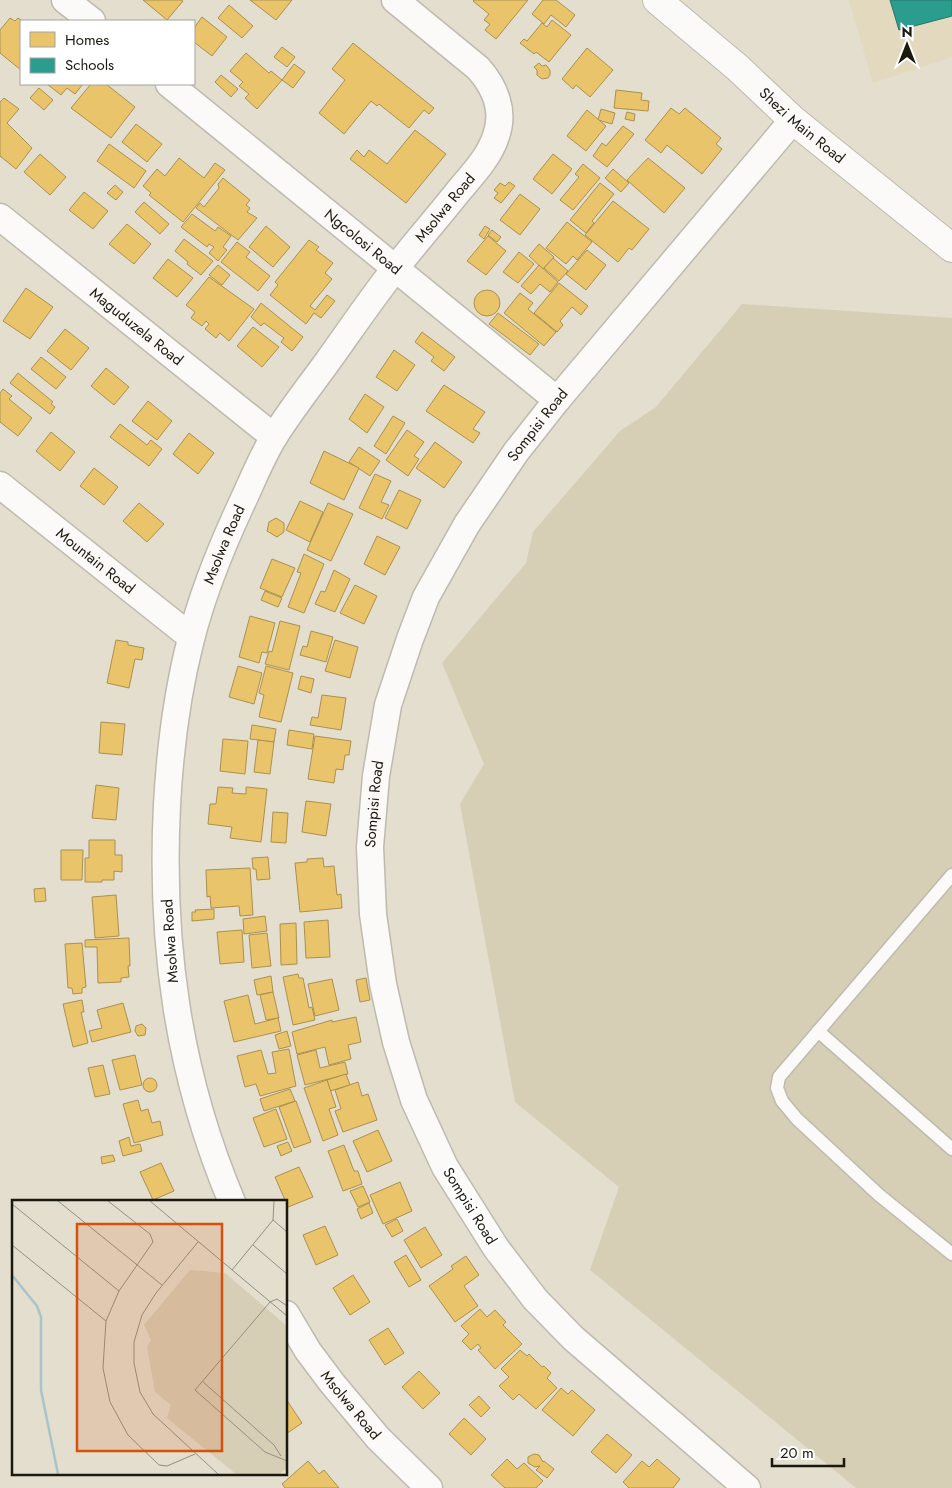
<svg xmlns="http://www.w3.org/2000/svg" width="952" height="1488" font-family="Jost,sans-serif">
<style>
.built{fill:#e2d9bf}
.green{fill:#d6ceb5}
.homes{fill:#e9c46a;stroke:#ab904e}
.schools{fill:#2a9d8f;stroke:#267568}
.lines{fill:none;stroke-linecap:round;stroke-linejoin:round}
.service-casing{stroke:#bebaae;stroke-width:15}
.minor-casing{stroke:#bebaae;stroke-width:29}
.tertiary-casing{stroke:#bebaae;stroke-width:30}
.service{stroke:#fbfaf8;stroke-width:12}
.minor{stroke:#fbfaf8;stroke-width:26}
.tertiary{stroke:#fbfaf8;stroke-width:28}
.labels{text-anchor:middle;stroke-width:5;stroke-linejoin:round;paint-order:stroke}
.street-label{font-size:15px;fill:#1b180e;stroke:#fff}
.inset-river{fill:none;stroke:#a8c4ca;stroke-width:2.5}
.inset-road{fill:none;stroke:#938f81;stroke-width:1}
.view{fill:#d4520c;fill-opacity:0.15;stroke:#d4520c;stroke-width:2.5}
.inset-edge{fill:none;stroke:#1b180e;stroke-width:2.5}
</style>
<rect width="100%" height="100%" fill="#e3dece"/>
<polygon class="built" points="849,0 952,0 952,57 873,83"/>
<polygon class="green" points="742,304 952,318 952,1488 856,1488 590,1270 619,1187 515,1102 460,804 484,764 442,663 526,563 533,532 620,431 656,407"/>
<g class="homes">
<polygon points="143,0 181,0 183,1 167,20"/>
<polygon points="250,0 292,0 276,20"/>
<polygon points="474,0 528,0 496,39 485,30 490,24 484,20 489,14 473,1"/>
<polygon points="543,0 556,0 575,15 566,27 551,15 544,24 532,14"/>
<polygon points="229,5 253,26 242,38 218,18"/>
<polygon points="202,17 227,37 212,56 194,42 194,28"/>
<polygon points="10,18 15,21 18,18 22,21 21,70 0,53 0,30"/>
<polygon points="552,20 571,35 549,62 536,52 534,54 520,43 524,39 527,41 542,23 547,27"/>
<polygon points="353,43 434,108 429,114 424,110 409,128 379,104 377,106 371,101 344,134 319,113 345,80 332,69"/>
<polygon points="282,47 295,57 287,67 274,57"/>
<polygon points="587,48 613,70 590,97 576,85 573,89 562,79"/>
<polygon points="246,53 269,73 271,71 282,80 257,109 245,98 249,94 239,86 243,82 230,71"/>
<polygon points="539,63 542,66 546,65 550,70 550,75 548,78 542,79 537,75 537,70 534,67"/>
<polygon points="294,64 305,72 293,88 282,80"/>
<polygon points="221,75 238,89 231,97 215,82"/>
<polygon points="47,84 83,84 75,94 67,88 61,95"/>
<polygon points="91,84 106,84 135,107 111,138 71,108"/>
<polygon points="39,88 53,100 44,110 30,98"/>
<polygon points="616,90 642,93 641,100 649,101 648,111 614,108"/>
<polygon points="4,98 19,109 7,123 32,148 16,169 0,156 0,102"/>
<polygon points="671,108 679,114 685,108 721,138 716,144 722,149 702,174 667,145 661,153 645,140"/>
<polygon points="601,109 615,113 612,124 598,120"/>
<polygon points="587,110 606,126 586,151 567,136"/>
<polygon points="627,112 635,114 634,121 625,119"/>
<polygon points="136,124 162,144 147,162 122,142"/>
<polygon points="623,126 634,134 607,167 593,156 602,143 606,146"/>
<polygon points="415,130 446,154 406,203 350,159 357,150 364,157 369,150 387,164"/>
<polygon points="109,144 146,171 134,188 97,161"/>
<polygon points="40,154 66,177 50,195 24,172"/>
<polygon points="553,154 572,169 552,194 533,179"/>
<polygon points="179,158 204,178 215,163 225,170 183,222 149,195 151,193 143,186 157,169 165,176"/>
<polygon points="648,158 685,188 664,213 627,180"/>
<polygon points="583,164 600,178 573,210 560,200 579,177 575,174"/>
<polygon points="613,169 629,183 621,192 605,178"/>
<polygon points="223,178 250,200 246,205 250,208 247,212 257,218 238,240 196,208 200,203 204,207 219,188 218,184"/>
<polygon points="509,182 515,186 501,203 494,198 498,193 494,190 500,183 505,186"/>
<polygon points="600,183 614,194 592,221 594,223 586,233 570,220"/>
<polygon points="115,185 123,192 116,200 107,193"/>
<polygon points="84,192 108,211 93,229 69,210"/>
<polygon points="520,194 540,209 520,235 500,220"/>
<polygon points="613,201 649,229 632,250 629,248 618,262 585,235"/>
<polygon points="144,202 169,224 160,234 135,212"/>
<polygon points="192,214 215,231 218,227 231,236 223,247 227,250 218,261 209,253 214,247 209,244 207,247 181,227"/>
<polygon points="567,222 592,242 577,260 573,256 566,264 546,248"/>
<polygon points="127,224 151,244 134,264 109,244"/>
<polygon points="266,226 290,247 273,267 249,247"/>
<polygon points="485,226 490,229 484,239 479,235"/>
<polygon points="492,230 501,237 497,242 488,235"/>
<polygon points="488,236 506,251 486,275 467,261"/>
<polygon points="184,239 213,261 201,275 187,264 188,262 175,251"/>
<polygon points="309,240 319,247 316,250 333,263 325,273 332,279 310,306 315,310 327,295 335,301 321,318 314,313 306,324 270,295 278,285 275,282"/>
<polygon points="237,242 250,252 246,257 270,276 258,291 221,262"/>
<polygon points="539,244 554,257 543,269 529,256"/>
<polygon points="587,250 606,265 586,290 566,274"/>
<polygon points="519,252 534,264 518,283 503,272"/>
<polygon points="553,258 568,271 559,281 544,268"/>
<polygon points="168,259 193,278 177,297 153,278"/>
<polygon points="218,265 230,275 222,285 209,275"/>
<polygon points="539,265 558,282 550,292 540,284 531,294 521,286"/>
<polygon points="209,277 254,309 229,341 220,333 216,338 205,329 209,324 206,321 202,326 191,318 195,312 186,305"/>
<polygon points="559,283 588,306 581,315 572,307 560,321 563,325 557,332 534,313"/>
<polygon points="26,288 53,307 30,339 3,321"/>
<circle cx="487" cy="303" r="13"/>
<polygon points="520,293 533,303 528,309 556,332 544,346 504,313"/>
<polygon points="261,303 303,337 292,351 281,342 284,338 264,323 261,326 251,317"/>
<polygon points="498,313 539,344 530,355 489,324"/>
<polygon points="253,327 279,347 262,367 237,346"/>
<polygon points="65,329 89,348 71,370 47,351"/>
<polygon points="422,332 455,357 444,371 431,361 434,357 415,342"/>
<polygon points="394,350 415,365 397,391 376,377"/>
<polygon points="41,357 66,377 56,389 31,369"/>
<polygon points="106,368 129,387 114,405 91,386"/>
<polygon points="18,373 53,402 51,404 55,407 50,414 10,383"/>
<polygon points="444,385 485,412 473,429 480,433 473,443 426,411"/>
<polygon points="3,389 12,396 9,399 32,418 18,436 0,422 0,393"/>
<polygon points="365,394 384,407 367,433 349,419"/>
<polygon points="148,401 172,421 157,440 132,421"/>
<polygon points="393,416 405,423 386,454 374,446"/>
<polygon points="120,424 147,445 151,440 162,449 149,466 110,437"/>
<polygon points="407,430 424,442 414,456 419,459 408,476 386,460"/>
<polygon points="51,432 75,452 60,471 36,451"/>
<polygon points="189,433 214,453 198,474 173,454"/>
<polygon points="435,442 462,462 444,488 416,468"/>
<polygon points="359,447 380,461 370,476 349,462"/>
<polygon points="324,451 359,468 344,500 310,483"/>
<polygon points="94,468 118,487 104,505 80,486"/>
<polygon points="375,474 391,481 381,502 389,505 382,519 359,508"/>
<polygon points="399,490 421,500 407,529 385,518"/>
<polygon points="300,501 323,512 310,542 286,530"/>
<polygon points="139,503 164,524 147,542 123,521"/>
<polygon points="328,503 353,514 331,561 307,550"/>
<polygon points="276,518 284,523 284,532 277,537 267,531 269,522"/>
<polygon points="377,536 400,547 385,575 364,564"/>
<polygon points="304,554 324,564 304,613 288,607 301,573 297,572"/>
<polygon points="272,559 295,568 282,597 260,588"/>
<polygon points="334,570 350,579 335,612 315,604 321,591 325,592"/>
<polygon points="355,585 377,596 364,624 340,613"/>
<polygon points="265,591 282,598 278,607 261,600"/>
<polygon points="250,616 275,623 267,653 262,652 259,663 239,657"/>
<polygon points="280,621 300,626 289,670 265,664 269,651 272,652"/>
<polygon points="311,631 333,637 326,662 300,655 303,646 307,647"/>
<polygon points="116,640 128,642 128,645 144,648 142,660 135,659 129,688 107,683"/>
<polygon points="335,640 358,647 350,678 325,671"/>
<polygon points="238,666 262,673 254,704 229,697"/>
<polygon points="266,666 293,673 281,722 259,717 264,695 259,693"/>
<polygon points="301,676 314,679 311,693 298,689"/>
<polygon points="322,695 346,698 341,730 310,725 312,717 318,718"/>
<polygon points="101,722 125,724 122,755 99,753"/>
<polygon points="252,725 276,729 274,742 250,739"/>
<polygon points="289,730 314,734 312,749 287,745"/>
<polygon points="315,736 351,741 349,755 345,755 343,770 336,769 334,783 308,779"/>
<polygon points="223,739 248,741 245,774 220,771"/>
<polygon points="258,740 274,742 270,774 254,772"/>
<polygon points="96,785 119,788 116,820 92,818"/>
<polygon points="218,787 233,788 232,793 246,794 246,787 267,789 261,842 230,838 232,827 208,824 210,804 216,804"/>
<polygon points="306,801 331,804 326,836 302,832"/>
<polygon points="273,812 288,813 286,843 271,842"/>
<polygon points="89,840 115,840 115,855 122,855 122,872 114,871 114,880 102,880 102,882 85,882 85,858 89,858"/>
<polygon points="61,850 83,850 82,880 61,880"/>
<polygon points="268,857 270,879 257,880 256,869 253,869 252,858"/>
<polygon points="323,858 324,867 334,866 337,895 341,894 342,908 300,912 295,863 307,862 307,859"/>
<polygon points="250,868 253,915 240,916 239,906 211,908 210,896 207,897 206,870"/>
<polygon points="45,888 46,901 35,902 34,889"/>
<polygon points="116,895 119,936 95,938 92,897"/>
<polygon points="214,909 214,919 192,921 192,912 196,912 195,910"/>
<polygon points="265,916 267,931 244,934 243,919"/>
<polygon points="328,920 330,957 306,958 304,922"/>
<polygon points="296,923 297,964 281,965 280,924"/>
<polygon points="242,930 244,962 220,964 217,932"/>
<polygon points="267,933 271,966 252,968 249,935"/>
<polygon points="129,938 130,966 128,966 129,977 121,978 121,982 98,983 97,947 85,947 85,940"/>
<polygon points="82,943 86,987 82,988 82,993 73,994 72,988 68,988 65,944"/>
<polygon points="298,974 299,978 303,978 309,1008 312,1007 315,1020 293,1025 283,977"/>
<polygon points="271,976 273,992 257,995 254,980"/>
<polygon points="366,978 370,1000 360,1002 356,980"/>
<polygon points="332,979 339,1010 315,1016 308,984"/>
<polygon points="273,992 279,1018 266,1020 260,995"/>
<polygon points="248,995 255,1024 278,1018 281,1031 234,1042 224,1001"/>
<polygon points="82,1000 84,1012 81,1012 88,1043 73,1047 63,1004"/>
<polygon points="123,1003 131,1032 92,1042 89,1031 102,1028 97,1010"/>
<polygon points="356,1017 361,1042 348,1045 351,1059 329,1065 325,1047 297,1054 292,1032 332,1020 332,1022"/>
<polygon points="142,1024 146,1028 145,1035 138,1036 135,1031 136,1026"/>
<polygon points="287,1031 291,1046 279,1049 275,1035"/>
<polygon points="289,1049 296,1086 260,1096 256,1084 245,1087 237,1056 261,1050 268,1074 276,1073 272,1052"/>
<polygon points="316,1050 320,1068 345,1062 348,1074 305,1085 297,1055"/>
<polygon points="135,1055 142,1085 120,1090 112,1060"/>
<polygon points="103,1065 110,1094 95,1097 88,1068"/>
<polygon points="346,1074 350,1085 330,1091 327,1080"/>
<circle cx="150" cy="1085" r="7"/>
<polygon points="327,1080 336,1107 329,1109 338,1135 323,1141 304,1088"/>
<polygon points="358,1082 362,1096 368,1094 377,1120 343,1132 335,1111 341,1109 335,1090"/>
<polygon points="290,1089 295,1101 264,1111 260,1099"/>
<polygon points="138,1100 141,1111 148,1109 152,1123 160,1121 163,1135 134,1143 123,1104"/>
<polygon points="296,1101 311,1142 294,1148 279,1107"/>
<polygon points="276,1109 287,1139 264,1147 253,1118"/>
<polygon points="378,1130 392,1161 367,1172 353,1141"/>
<polygon points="129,1137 131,1146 140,1144 142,1151 123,1156 119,1141"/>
<polygon points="288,1142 292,1151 281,1156 277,1146"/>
<polygon points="344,1145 354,1171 358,1171 362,1184 343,1191 328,1151"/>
<polygon points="113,1155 115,1161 102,1164 101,1157"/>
<polygon points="161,1163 174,1191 153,1200 140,1172"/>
<polygon points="299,1167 313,1197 288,1207 275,1177"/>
<polygon points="400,1182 412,1211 383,1224 370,1195"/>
<polygon points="363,1186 370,1202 358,1207 350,1191"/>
<polygon points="369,1203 373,1213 361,1219 357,1209"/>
<polygon points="397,1219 403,1231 392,1237 385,1225"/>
<polygon points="325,1226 338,1255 316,1265 303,1235"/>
<polygon points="425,1227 442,1255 421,1268 404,1240"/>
<polygon points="406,1255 421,1280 409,1287 394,1262"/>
<polygon points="466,1256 479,1275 464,1286 478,1306 455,1322 429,1286 453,1269 451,1266"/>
<polygon points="353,1275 370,1302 350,1315 333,1288"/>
<polygon points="480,1309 487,1317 495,1310 506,1322 503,1325 522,1344 495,1369 478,1350 481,1348 478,1344 471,1350 462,1341 469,1334 461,1326"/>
<polygon points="388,1328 404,1353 385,1365 369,1340"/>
<polygon points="520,1350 527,1356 529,1354 542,1367 544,1366 551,1373 547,1378 557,1388 536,1409 519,1394 513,1400 499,1386 509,1377 501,1369"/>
<polygon points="419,1371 440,1393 423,1409 402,1387"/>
<polygon points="561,1388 568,1394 572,1390 595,1410 573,1436 542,1410"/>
<polygon points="479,1396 490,1408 481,1417 469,1405"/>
<polygon points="286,1399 302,1423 286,1434"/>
<polygon points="464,1418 486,1439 471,1455 449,1434"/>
<polygon points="607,1434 632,1455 616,1473 591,1452"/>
<polygon points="534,1454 539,1455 543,1462 544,1461 554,1469 547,1478 536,1470 540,1466 535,1467 528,1463 528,1457"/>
<polygon points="507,1459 517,1469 524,1463 543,1481 536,1488 505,1488 491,1475"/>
<polygon points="657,1459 680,1479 673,1488 629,1488 623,1482 642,1461 649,1467"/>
<polygon points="308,1461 319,1474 324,1470 339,1488 285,1488 282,1484"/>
</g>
<polygon class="schools" points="890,0 952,0 952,16 899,30"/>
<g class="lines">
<g class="service-casing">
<g id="service">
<polyline points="952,875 779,1077 777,1088 782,1101 797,1119 879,1195 952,1254"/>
<polyline points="818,1031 952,1149"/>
</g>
</g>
<g class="minor-casing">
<g id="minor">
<polyline points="65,0 92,21"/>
<path id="s1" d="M169,84L557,400"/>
<path id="s2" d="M0,217L274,437"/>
<path id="s3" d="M0,485L191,637"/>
<path id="s4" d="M232,1202C178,1074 160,944 167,805C170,749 177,693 191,639C203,592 221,548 241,505C252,482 261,458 274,437C290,411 310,386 328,361C351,329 373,296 398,265C417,241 438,217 457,193C471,176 489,158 496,136C505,111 495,87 478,68L395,0"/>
<path id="s5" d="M286,1314L308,1351L332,1383L378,1438L429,1488"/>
<path id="s6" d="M747,1488L573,1338L535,1299L496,1248L445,1167L414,1100L396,1042L383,984L373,914L370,847L376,776L388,705L410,639L426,597L467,524L516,452L557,400L793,120"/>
</g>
</g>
<g class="tertiary-casing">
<g id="tertiary">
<path id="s7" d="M657,0L738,68L793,120L952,248"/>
</g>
</g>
<use href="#service" class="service"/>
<use href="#minor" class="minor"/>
<use href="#tertiary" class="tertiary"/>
</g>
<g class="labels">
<g class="street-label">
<text dy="5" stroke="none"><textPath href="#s7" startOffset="192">Shezi Main Road</textPath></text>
<text dy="5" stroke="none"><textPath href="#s4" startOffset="1079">Msolwa Road</textPath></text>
<text dy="5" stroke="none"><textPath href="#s1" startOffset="250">Ngcolosi Road</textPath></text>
<text dy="5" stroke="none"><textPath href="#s2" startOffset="175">Maguduzela Road</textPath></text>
<text dy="5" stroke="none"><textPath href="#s6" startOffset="1239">Sompisi Road</textPath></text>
<text dy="5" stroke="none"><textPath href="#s4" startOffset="674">Msolwa Road</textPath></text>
<text dy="5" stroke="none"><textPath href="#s3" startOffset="122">Mountain Road</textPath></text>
<text dy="5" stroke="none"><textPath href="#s6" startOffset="819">Sompisi Road</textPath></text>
<text transform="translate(170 941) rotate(-94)" y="5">Msolwa Road</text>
<text transform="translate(470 1206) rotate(58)" y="5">Sompisi Road</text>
<text dy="5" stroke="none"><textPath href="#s5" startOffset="112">Msolwa Road</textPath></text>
</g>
</g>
<g transform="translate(12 1200)">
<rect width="275" height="275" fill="#e3dece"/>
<path d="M178,70L213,73L275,126V267L268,274H224L155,218L159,205L143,192L135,147L139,140L132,125Z" fill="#d6ceb5"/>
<path class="inset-river" d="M0,75L25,106L29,117V190L46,274"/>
<path class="inset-road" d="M46,1L150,85M96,1L138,34L141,42L107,91L94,121L91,168L98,202L116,235L147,265L155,266L183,254M138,1L275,116M0,4L107,91M261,20L275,32M186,42L144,93L130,115L122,142V163L128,192L141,214L206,274M0,45L94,121M241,45L275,74M220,70L261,20L262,1M275,106L265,99L258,102L183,190L253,252L275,261M190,181L262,245L269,256"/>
<path class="view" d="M65,24H210V251H65Z"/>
<rect width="275" height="275" class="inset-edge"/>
</g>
<rect x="20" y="20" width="175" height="65" fill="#ffffff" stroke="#a4a39f"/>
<rect x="30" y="32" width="25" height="15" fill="#e9c46a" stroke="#a4a39f"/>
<text x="65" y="45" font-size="15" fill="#1b180e">Homes</text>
<rect x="30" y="58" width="25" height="15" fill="#2a9d8f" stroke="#a4a39f"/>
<text x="65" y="70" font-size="15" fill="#1b180e">Schools</text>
<g transform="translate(907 45)" stroke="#ffffff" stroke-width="4" paint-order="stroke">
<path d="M0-4L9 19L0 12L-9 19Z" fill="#1b180e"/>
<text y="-8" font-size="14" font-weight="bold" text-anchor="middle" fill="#1b180e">N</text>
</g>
<path d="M772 1458v8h72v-8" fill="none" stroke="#1b180e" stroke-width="2.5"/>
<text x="780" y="1458" font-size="15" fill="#1b180e" stroke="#ffffff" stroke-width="4" paint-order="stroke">20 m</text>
</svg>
